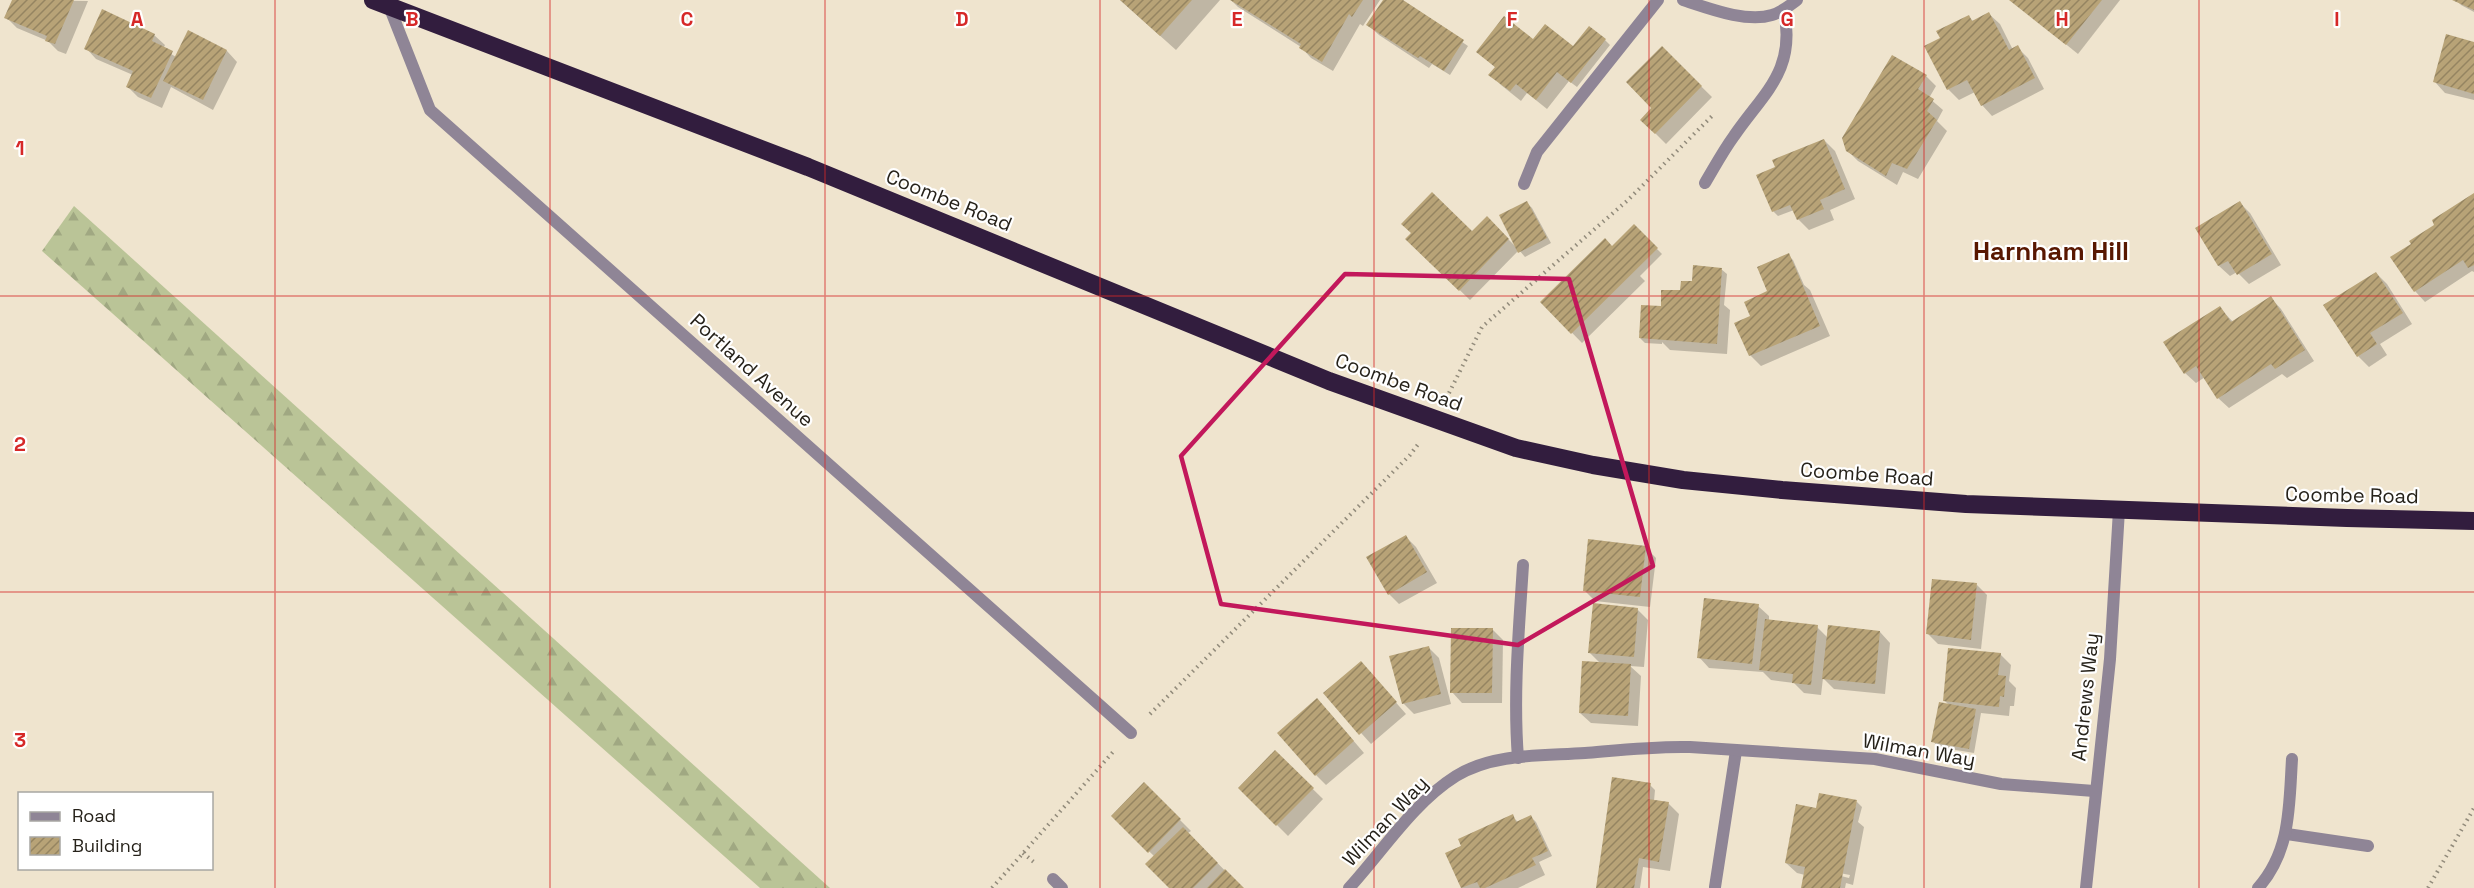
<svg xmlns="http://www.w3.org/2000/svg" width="2474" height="888" font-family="'Space Grotesk',sans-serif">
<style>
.forest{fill:url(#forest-firs)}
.shadow{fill:#0003;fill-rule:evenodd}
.building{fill:url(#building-hatch)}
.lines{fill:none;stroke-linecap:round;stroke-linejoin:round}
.path{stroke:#928b7b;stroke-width:4;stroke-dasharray:1.5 4.5;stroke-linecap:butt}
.street{stroke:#8f8596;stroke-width:12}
.highway{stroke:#321d3e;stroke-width:18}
.marked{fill:none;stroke:#c2185b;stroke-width:4.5;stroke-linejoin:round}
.grid{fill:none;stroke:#d62828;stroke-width:1.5;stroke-opacity:0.55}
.labels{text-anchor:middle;stroke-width:4.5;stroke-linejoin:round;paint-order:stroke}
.street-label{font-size:20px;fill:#26221a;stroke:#fff}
.district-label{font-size:26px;font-weight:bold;fill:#581701;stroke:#fff}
.grid-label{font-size:20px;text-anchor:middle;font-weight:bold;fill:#d62828;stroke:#fff;stroke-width:4.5;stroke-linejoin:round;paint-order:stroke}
</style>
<defs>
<pattern id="forest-firs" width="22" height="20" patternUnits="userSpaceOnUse" patternTransform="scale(1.5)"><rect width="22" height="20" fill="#bac497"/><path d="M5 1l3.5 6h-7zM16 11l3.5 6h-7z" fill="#a0a882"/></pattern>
<pattern id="building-hatch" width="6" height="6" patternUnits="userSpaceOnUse" patternTransform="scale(1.5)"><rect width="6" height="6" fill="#b8a377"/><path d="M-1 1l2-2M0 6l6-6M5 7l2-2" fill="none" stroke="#958461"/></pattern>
</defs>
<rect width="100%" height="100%" fill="#efe4ce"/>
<polygon class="forest" points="74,206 830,888 760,888 42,251"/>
<g class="shadow">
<polygon points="13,0 88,1 66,54 58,51 48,41 17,28 6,17"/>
<polygon points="1120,0 1220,0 1176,50"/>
<polygon points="1231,0 1380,0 1363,26 1360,24 1333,71 1311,58 1301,47 1238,7"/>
<polygon points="1384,0 1400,0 1468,46 1450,75 1432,64 1429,68 1379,35 1368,25"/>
<polygon points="2011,0 2120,0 2078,54"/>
<polygon points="2456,0 2474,0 2474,12 2461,5"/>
<polygon points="1989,14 2000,24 2013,50 2017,47 2028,58 2044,89 1992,116 1982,105 1975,92 1959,100 1948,89 1926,47 1942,39 1968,16 1974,22"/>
<polygon points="189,32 227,51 237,62 213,110 171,87 162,108 138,97 128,87 133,75 96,59 86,48 154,35 165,45 163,49 176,57"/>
<polygon points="1605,40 1610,45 1577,87 1569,81 1547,109 1527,93 1521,101 1501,85 1491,74 1496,68 1478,52 1573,48"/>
<polygon points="2474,43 2474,100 2445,93 2435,82"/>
<polygon points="1662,48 1712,97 1666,144 1642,120 1654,108"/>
<polygon points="1926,76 1936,86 1929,98 1943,110 1937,121 1947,131 1918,179 1903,172 1897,185 1858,161 1847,150"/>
<polygon points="1824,140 1835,151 1855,199 1830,210 1834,220 1809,230 1798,219 1794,210 1778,216 1773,211 1779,173"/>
<polygon points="2474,195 2474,272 2472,271 2425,302 2415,291 2413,244"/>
<polygon points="1527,203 1532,208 1551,243 1525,257 1519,250 1470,300 1407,239 1413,233 1472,233 1487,218 1517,248"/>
<polygon points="2240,203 2250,213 2281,265 2249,284 2237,272 2230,276 2219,266 2197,228"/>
<polygon points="1634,226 1662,254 1640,276 1645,281 1582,343 1542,302 1612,248"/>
<polygon points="1788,255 1793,260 1804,285 1810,290 1830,336 1761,366 1750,355 1752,317 1770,292"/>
<polygon points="1721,269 1727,274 1724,305 1730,310 1727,354 1670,350 1662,342 1662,344 1645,343 1640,338 1662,308 1693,283"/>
<polygon points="2376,273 2387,284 2412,324 2380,344 2387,355 2369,367 2358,356"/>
<polygon points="2271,298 2281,309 2314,361 2287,378 2282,374 2229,408 2218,398 2205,377 2196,383 2185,373 2220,308 2233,322"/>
<polygon points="1406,537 1416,547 1437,583 1399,604 1389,594"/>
<polygon points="1645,547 1656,558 1650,607 1595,601 1584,590"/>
<polygon points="1977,585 1987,595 1981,649 1938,644 1928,634"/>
<polygon points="1758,606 1769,616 1769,621 1817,627 1828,638 1880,632 1890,643 1885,694 1834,689 1823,678 1821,695 1804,693 1794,683 1771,680 1763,672 1709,668 1699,657"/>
<polygon points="1637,609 1648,620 1644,667 1630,666 1641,676 1638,726 1591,723 1580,713 1601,664 1589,652"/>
<polygon points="1493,630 1503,640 1502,703 1462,703 1452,692"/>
<polygon points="1429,648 1439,658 1451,704 1414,714 1403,703"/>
<polygon points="2000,654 2011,665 2009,681 2016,688 2014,706 2010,706 2009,716 1981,713 1974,753 1938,747 1933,741 1950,706 1944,700"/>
<polygon points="1371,674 1406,714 1371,744 1326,694"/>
<polygon points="1328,711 1364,753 1326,785 1316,775"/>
<polygon points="1275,752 1323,799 1288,836 1240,788"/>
<polygon points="1144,784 1191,831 1188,833 1242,888 1171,888 1155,857 1113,816"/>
<polygon points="1650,785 1655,790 1654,801 1668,803 1679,814 1670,871 1643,867 1640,888 1597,888"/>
<path d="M1857,802L1862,807L1858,822L1864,827L1853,885L1846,883L1845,888H1803L1805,875L1797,873L1786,863L1817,810ZM1834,872L1850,875L1849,878L1833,874Z"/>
<polygon points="1512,816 1519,823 1531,817 1536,822 1552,856 1539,862 1545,875 1518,888 1462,888 1447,854"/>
</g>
<g class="building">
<polygon points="12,0 74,0 55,44 45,41 47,36 4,18"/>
<polygon points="1120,0 1192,0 1160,36"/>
<polygon points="1230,0 1363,0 1352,17 1349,14 1322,62 1299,48 1301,44"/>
<polygon points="1383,0 1403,0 1464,40 1444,71 1420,56 1418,58 1366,25"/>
<polygon points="2009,0 2102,0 2066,45"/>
<polygon points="2452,0 2474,0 2474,10"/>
<polygon points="102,9 155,34 152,41 173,51 151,98 126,87 133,71 84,49"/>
<polygon points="1989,12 2009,50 2018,45 2035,78 1981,106 1967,80 1947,90 1924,46 1940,38 1936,31 1969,15 1972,21"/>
<polygon points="1504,16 1533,39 1545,24 1573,46 1589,26 1606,39 1571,83 1557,72 1536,100 1516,84 1510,91 1488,75 1495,67 1476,52"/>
<polygon points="188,30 227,50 203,100 163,81"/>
<polygon points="2446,34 2474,42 2474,94 2433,82"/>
<polygon points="1662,46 1702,86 1655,134 1640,120 1651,108 1626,82"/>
<polygon points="1892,55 1927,75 1918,89 1934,99 1927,111 1937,120 1907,169 1892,163 1886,176 1846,151 1842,138"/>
<polygon points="1824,139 1845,189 1820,200 1824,209 1797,220 1790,205 1772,212 1756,175 1775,167 1772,160"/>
<polygon points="1432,192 1472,231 1487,216 1509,239 1459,291 1405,239 1411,233 1401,224"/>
<polygon points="2474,193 2474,265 2468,268 2463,260 2414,292 2390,257 2411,244 2409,241 2434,225 2432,220"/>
<polygon points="1527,201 1547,238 1518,253 1499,215"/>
<polygon points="2240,201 2272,254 2237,275 2228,261 2218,266 2195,228"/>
<polygon points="1634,224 1658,248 1571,334 1540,302 1605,238 1612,246"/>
<polygon points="1789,253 1820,326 1749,356 1734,323 1750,316 1744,302 1767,291 1757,267"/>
<polygon points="1693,265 1722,268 1717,344 1639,338 1641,305 1661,306 1661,290 1680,290 1681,281 1692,281"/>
<polygon points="2376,272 2403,313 2370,333 2377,344 2357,357 2323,305"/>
<polygon points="2271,296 2305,350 2275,369 2271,364 2217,399 2196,366 2184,374 2163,342 2220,306 2231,322"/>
<polygon points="1406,535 1427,572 1388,595 1366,557"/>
<polygon points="1588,539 1646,546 1640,597 1583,591"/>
<polygon points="1932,579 1977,583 1971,640 1926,634"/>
<polygon points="1704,598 1759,604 1752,664 1697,658"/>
<polygon points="1593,603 1638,608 1634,657 1588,653"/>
<polygon points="1765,619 1818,625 1811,685 1792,683 1793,674 1759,670"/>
<polygon points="1828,625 1880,631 1875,684 1822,679"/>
<polygon points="1451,628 1493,628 1492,693 1450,693"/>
<polygon points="1429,646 1441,694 1402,704 1389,656"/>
<polygon points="1948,648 2001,653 1998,675 2006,676 2004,697 2000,696 1999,707 1943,701"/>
<polygon points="1361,661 1397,702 1359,735 1323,693"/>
<polygon points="1582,661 1631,664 1628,716 1579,713"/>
<polygon points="1317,698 1354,741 1315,776 1277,733"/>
<polygon points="1939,702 1976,709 1969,749 1931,742"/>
<polygon points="1275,750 1314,788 1276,826 1238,788"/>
<polygon points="1612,777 1651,783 1648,799 1669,802 1659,862 1639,858 1634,888 1596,888"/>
<polygon points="1144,782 1181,819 1148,853 1111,816"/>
<polygon points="1819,793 1857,800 1840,888 1801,888 1805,867 1785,863 1796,804 1816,808"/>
<polygon points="1513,814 1516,822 1531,815 1548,851 1532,858 1536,865 1485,888 1480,888 1477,882 1461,888 1445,853 1461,846 1458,839"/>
<polygon points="1183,827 1218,863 1193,888 1169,888 1145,864"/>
<polygon points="1225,869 1244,888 1207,888"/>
</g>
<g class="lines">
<g class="path">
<polyline points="1449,393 1482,327 1628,200 1714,114"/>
<polyline points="1150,714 1410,455 1419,443"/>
<polyline points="1023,853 1035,863"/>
<polyline points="992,888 1113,752"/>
<polyline points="2428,888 2474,808"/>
</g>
<g class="street">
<path d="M1683,0C1708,8 1746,23 1772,15C1782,12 1789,6 1797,0"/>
<polyline points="389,6 430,110 1131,733"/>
<path d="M1705,183C1714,168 1723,151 1734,136C1765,91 1796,71 1784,10"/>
<polyline points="1524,184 1537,152 1658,0"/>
<path d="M1518,758C1513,694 1519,629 1523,565"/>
<polyline points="2287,834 2368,846"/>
<polyline points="1053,879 1062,888"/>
<polyline points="1715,887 1736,751"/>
<path d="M1349,888C1383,851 1413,803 1456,776C1493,753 1543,756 1585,753C1620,750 1655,746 1690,747L1875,759L2001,784L2094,791"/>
<polyline points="2086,888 2110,659 2119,510"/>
<path d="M2258,888C2291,851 2289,806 2292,759"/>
</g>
<polyline class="highway" points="373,0 808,167 1329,381 1516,448 1593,465 1683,480 1782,490 1966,504 2347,518 2474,521"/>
</g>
<path class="marked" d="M1345,274L1569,279L1653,566L1518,645L1221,604L1181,456Z"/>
<path class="grid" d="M275,0V888M550,0V888M825,0V888M1100,0V888M1374,0V888M1649,0V888M1924,0V888M2199,0V888M0,296H2474M0,592H2474"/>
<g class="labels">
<g class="street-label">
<text transform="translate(949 200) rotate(22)" y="7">Coombe Road</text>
<text transform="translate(752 370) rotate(42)" y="7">Portland Avenue</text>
<text transform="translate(1399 382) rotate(20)" y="7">Coombe Road</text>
<text transform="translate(1867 474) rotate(4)" y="7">Coombe Road</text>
<text transform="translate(2352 495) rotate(1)" y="7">Coombe Road</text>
<text transform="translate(2085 697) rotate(-84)" y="7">Andrews Way</text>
<text transform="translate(1919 750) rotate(10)" y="7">Wilman Way</text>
<text transform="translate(1385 821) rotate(-47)" y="7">Wilman Way</text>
</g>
<g class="district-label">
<text x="2051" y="260">Harnham Hill</text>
</g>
</g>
<g class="grid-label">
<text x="137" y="26">A</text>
<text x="412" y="26">B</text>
<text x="687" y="26">C</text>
<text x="962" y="26">D</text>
<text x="1237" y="26">E</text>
<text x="1512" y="26">F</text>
<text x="1787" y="26">G</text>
<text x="2062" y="26">H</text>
<text x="2337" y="26">I</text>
<text x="20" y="155">1</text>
<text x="20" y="451">2</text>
<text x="20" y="747">3</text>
</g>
<rect x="18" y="792" width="195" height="78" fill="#ffffff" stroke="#a8a7a3" stroke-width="1.5"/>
<rect x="30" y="812" width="30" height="9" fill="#8f8596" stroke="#a8a7a3" stroke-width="1.5"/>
<text x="72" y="822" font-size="18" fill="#26221a">Road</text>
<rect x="30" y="837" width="30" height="18" fill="url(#building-hatch)" stroke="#a8a7a3" stroke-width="1.5"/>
<text x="72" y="852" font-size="18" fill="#26221a">Building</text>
</svg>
